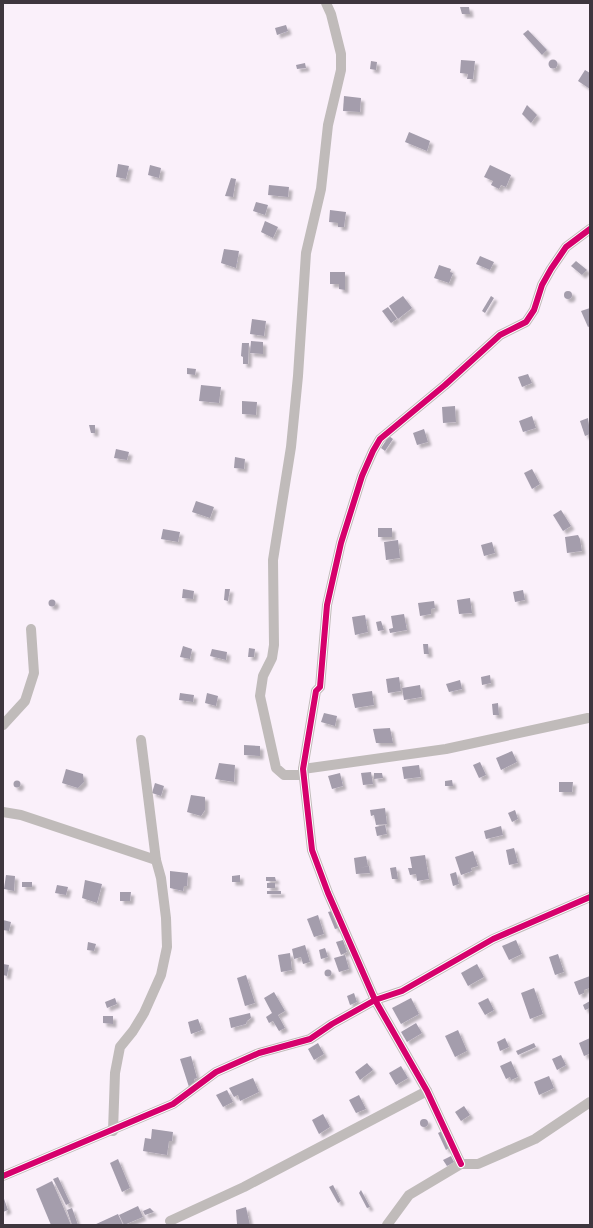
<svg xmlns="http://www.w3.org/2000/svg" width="593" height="1228" font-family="Spectral,serif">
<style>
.building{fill:#a49dac;filter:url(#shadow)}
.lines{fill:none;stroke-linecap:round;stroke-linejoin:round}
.minor{stroke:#c0bbba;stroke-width:10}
.cycleway-casing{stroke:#fff;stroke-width:8}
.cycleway{stroke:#d6006c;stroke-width:6}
</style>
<defs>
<filter id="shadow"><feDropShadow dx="3.5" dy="3.5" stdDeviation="1" flood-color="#0004"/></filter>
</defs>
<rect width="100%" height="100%" fill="#faf0fa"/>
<g class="building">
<polygon points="460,7 469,7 470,14 462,14"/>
<polygon points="286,25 288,31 277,35 275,28"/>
<polygon points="528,30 547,50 542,55 523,34"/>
<circle cx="553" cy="64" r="4.5"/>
<polygon points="461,60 475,61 473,79 467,79 468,74 460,73"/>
<polygon points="371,61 377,62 376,70 370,69"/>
<polygon points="305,63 306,68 297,69 296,65"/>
<polygon points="585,70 590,73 590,89 578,81"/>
<polygon points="344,96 361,98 360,112 343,111"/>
<polygon points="527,105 537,115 531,123 522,114"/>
<polygon points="409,132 430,141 427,151 405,142"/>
<polygon points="118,164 129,166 126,179 116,177"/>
<polygon points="150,165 161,168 159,178 148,175"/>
<polygon points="490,165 511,175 506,187 501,185 499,189 491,185 493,181 484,177"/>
<polygon points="231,178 236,179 233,197 225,196"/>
<polygon points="269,185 289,187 288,197 268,195"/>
<polygon points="256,202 268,205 265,215 253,211"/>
<polygon points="330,210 346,212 344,227 338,227 338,223 329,222"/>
<polygon points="265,221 278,227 273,238 261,232"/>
<polygon points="224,249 239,251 236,268 221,263"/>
<polygon points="480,256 494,262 490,270 476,264"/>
<polygon points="576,261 587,270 582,275 571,266"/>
<polygon points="439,265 451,269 450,272 453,273 449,283 434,278"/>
<polygon points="330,272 345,272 345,290 339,289 339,284 330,284"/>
<circle cx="568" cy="295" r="4"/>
<polygon points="403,296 412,308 398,319 389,306"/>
<polygon points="491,296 494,298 485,313 482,311"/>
<polygon points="388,307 397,319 391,323 382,311"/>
<polygon points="590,308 590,326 588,327 581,311"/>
<polygon points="252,319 266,321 264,336 250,334"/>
<polygon points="251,341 263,342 263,354 250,353"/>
<polygon points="242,343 249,343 248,364 243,364 243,357 241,356"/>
<polygon points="187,368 196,369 195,375 187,374"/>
<polygon points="528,374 532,383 522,387 518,377"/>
<polygon points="201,385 221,387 219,403 199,401"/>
<polygon points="242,401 257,402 256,415 242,414"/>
<polygon points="455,406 456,422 443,423 442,407"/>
<polygon points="532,416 536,428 523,432 519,421"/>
<polygon points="588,418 590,434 585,436 580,421"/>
<polygon points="89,425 95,425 95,433 91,433"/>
<polygon points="424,429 428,442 417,445 413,433"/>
<polygon points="389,436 393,439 385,451 381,448"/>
<polygon points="116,449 129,452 127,460 114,458"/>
<polygon points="235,457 245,459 244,469 234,468"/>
<polygon points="532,469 540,484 532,489 524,473"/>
<polygon points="196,501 214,507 210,518 192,512"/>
<polygon points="561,510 571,526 563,531 553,515"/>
<rect x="378" y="528" width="14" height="9"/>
<polygon points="163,529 180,532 178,542 161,539"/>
<polygon points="578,535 580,539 582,551 567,553 565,537"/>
<polygon points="398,540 400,558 386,560 384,542"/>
<polygon points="492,542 495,553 484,556 481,545"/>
<polygon points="183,589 194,591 193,599 182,598"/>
<polygon points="225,589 230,589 228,601 224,600"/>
<polygon points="523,590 525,600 515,602 513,592"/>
<polygon points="470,598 472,613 459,614 457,600"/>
<circle cx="52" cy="603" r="3.5"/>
<polygon points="434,601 435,608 431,609 431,614 420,616 418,603"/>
<polygon points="404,614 407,630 390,633 389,629 393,628 391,616"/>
<polygon points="365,615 368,632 355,635 352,617"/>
<polygon points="381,621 384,630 378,631 376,622"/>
<polygon points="423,644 428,644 429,654 424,654"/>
<polygon points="183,646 192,649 190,659 180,657"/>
<polygon points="249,648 255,649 254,657 248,657"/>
<polygon points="212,649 227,652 226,660 210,656"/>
<polygon points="490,675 491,683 482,685 481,677"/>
<polygon points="399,677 401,691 388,693 386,679"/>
<polygon points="460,680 462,689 449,692 446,684"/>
<polygon points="420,685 422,697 404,700 402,688"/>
<polygon points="372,691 374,705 355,708 352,694"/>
<polygon points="180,693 194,695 193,702 179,700"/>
<polygon points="207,693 218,696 216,706 205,703"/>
<polygon points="498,703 499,715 493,715 492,704"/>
<polygon points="324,713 337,716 335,726 321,722"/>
<polygon points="390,728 393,743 376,743 373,729"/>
<polygon points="244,745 260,746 260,756 244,755"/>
<polygon points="512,751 517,762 501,770 496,758"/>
<polygon points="480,762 486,775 479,778 473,765"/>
<polygon points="219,763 235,765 234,782 215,779"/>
<polygon points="419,765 421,777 404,779 402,767"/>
<polygon points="66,769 83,774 84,782 78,788 62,783"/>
<polygon points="371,772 373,784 363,785 361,773"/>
<polygon points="340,773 343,786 332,789 328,776"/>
<polygon points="374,773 382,773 383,778 374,779"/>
<polygon points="452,780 453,786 445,786 445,781"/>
<circle cx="17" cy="784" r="3.5"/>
<polygon points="559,782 573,782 572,792 559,792"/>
<polygon points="155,783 164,786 161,796 152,793"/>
<polygon points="191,795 205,797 205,810 201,816 187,812"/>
<polygon points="385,808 387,824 376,825 374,815 371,816 370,810"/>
<polygon points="515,810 518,819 512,822 508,813"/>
<polygon points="385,825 387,834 377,836 375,827"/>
<polygon points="501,826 503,835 486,839 484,831"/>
<polygon points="514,848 518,863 509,865 506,850"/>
<polygon points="473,851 478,866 471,868 472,871 461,875 455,857"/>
<polygon points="425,855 429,879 417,881 416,874 410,875 408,868 412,868 410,857"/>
<polygon points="366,856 368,866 360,868 369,866 370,873 356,874 354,858"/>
<polygon points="396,867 398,879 392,879 390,868"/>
<polygon points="170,871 188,873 187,886 184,886 183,891 170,888"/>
<polygon points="456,872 459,884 453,886 450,874"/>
<polygon points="6,875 15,876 14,891 4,889"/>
<polygon points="240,875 240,882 232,882 232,876"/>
<polygon points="266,877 275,877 276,881 266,881"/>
<polygon points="85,880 102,884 97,903 82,898"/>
<rect x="22" y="882" width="10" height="5"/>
<rect x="267" y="883" width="8" height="5"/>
<polygon points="57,885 68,887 66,895 55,893"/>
<rect x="267" y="891" width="14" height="3"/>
<polygon points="120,892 131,892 130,901 120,901"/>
<polygon points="332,911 339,928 335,929 328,912"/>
<polygon points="318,915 324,934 314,937 307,919"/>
<polygon points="3,920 11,922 9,931 3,930"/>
<polygon points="343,940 347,952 341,955 336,942"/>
<polygon points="516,940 522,954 509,960 502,946"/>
<polygon points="88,942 96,944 94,951 87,950"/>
<polygon points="305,945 310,962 303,964 301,957 294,959 292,949"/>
<polygon points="325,948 328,957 321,959 319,950"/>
<polygon points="290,953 292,970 281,972 278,955"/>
<polygon points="558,954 564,972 555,975 549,957"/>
<polygon points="345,955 349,969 339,972 334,958"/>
<polygon points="3,964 9,965 7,976 3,975"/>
<polygon points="477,964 484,977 468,986 461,973"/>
<circle cx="328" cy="973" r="3.5"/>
<polygon points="246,975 255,1003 245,1006 237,978"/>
<polygon points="590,976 590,988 584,990 584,993 579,995 574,982"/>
<polygon points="534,988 543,1014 530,1019 521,993"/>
<polygon points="274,992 285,1011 278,1015 285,1028 279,1031 273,1021 269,1023 266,1017 272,1013 264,998"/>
<polygon points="354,993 357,1002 350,1005 347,996"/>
<polygon points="115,998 117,1004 107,1008 105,1002"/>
<polygon points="411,998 419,1014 401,1024 392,1008"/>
<polygon points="488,998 494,1010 485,1015 478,1003"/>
<polygon points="590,1001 590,1008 585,1010 583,1005"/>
<polygon points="250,1013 251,1018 247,1021 246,1024 231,1028 229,1018"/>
<polygon points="103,1016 113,1016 113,1024 103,1023"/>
<polygon points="198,1019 202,1030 191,1034 188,1022"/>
<polygon points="416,1023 422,1033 407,1042 401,1032"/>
<polygon points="458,1030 467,1051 455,1057 445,1036"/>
<polygon points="505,1038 509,1047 500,1051 497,1042"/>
<polygon points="590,1038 590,1058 589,1054 584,1056 579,1043"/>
<polygon points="318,1043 324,1054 314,1060 308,1049"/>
<polygon points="534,1043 536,1047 518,1055 516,1051"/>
<polygon points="561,1055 566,1065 557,1070 552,1059"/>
<polygon points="191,1056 197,1078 194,1079 196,1085 189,1087 180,1059"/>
<polygon points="511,1061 518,1077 511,1080 510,1077 506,1079 500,1066"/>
<polygon points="367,1063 373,1070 360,1080 355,1072"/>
<polygon points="401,1066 408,1078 396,1085 389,1073"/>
<polygon points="549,1076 554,1088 539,1095 534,1082"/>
<polygon points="253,1078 259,1092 240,1101 238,1095 234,1097 229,1088"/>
<polygon points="227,1090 233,1102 223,1107 216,1095"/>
<polygon points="359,1095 366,1109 356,1113 349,1100"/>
<polygon points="464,1106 470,1115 461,1121 455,1112"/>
<polygon points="323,1114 330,1127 319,1134 312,1120"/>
<circle cx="424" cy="1123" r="4"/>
<polygon points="152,1129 173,1132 172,1141 169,1141 167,1155 143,1151 145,1138 151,1139"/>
<polygon points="442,1131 450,1147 446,1150 438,1133"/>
<polygon points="451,1156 454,1162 447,1166 443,1160"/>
<polygon points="118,1159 130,1188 122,1192 110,1163"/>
<polygon points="58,1177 70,1203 66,1205 53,1179"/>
<polygon points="52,1181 71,1225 51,1225 36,1189"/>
<polygon points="333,1185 341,1201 338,1203 329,1187"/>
<polygon points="361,1190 370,1207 367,1208 359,1193"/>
<polygon points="3,1196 8,1210 3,1212"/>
<polygon points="138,1206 143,1217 124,1225 119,1215"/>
<polygon points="246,1207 250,1225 237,1224 236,1210"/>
<polygon points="72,1208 78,1225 72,1225 67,1210"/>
<polygon points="150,1208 154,1212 145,1215 143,1211"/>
<polygon points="118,1214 123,1225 94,1225"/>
</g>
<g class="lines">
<g class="minor">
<polyline points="3,725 25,701 34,673 31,629"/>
<polyline points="303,769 446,749 588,718"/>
<polyline points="304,775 284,775 276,768 260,696 263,676 272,658 274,645 273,560 291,447 298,376 306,253 321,189 328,125 341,70 341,54 331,14 326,3"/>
<polyline points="3,812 21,815 156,860"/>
<polyline points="113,1131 115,1073 120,1047 133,1031 144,1013 161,975 167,947 166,918 161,878 156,860 141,740"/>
<polyline points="461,1164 427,1091 375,1000 328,893 312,850 303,769 316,691 320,687 327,605 341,543 362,476 373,451 380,439 445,385 500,335 526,322 534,310 542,285 551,269 566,247 590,229"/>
<polyline points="3,1176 173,1104 216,1072 259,1053 310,1039 332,1024 375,1000 402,991 493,939 590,897"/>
<polyline points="170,1221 244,1187 427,1091"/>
<polyline points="387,1225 409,1195 461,1164 478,1164 535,1139 590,1102"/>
</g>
<g class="cycleway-casing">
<g id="cycleway">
<polyline points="461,1164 427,1091 375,1000 328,893 312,850 303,769 316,691 320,687 327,605 341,543 362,476 373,451 380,439 445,385 500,335 526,322 534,310 542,285 551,269 566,247 590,229"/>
<polyline points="3,1176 173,1104 216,1072 259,1053 310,1039 332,1024 375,1000 402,991 493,939 590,897"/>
</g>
</g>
<use href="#cycleway" class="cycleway"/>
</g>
<rect width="593" height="1228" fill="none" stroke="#3e363e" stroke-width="8"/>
</svg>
